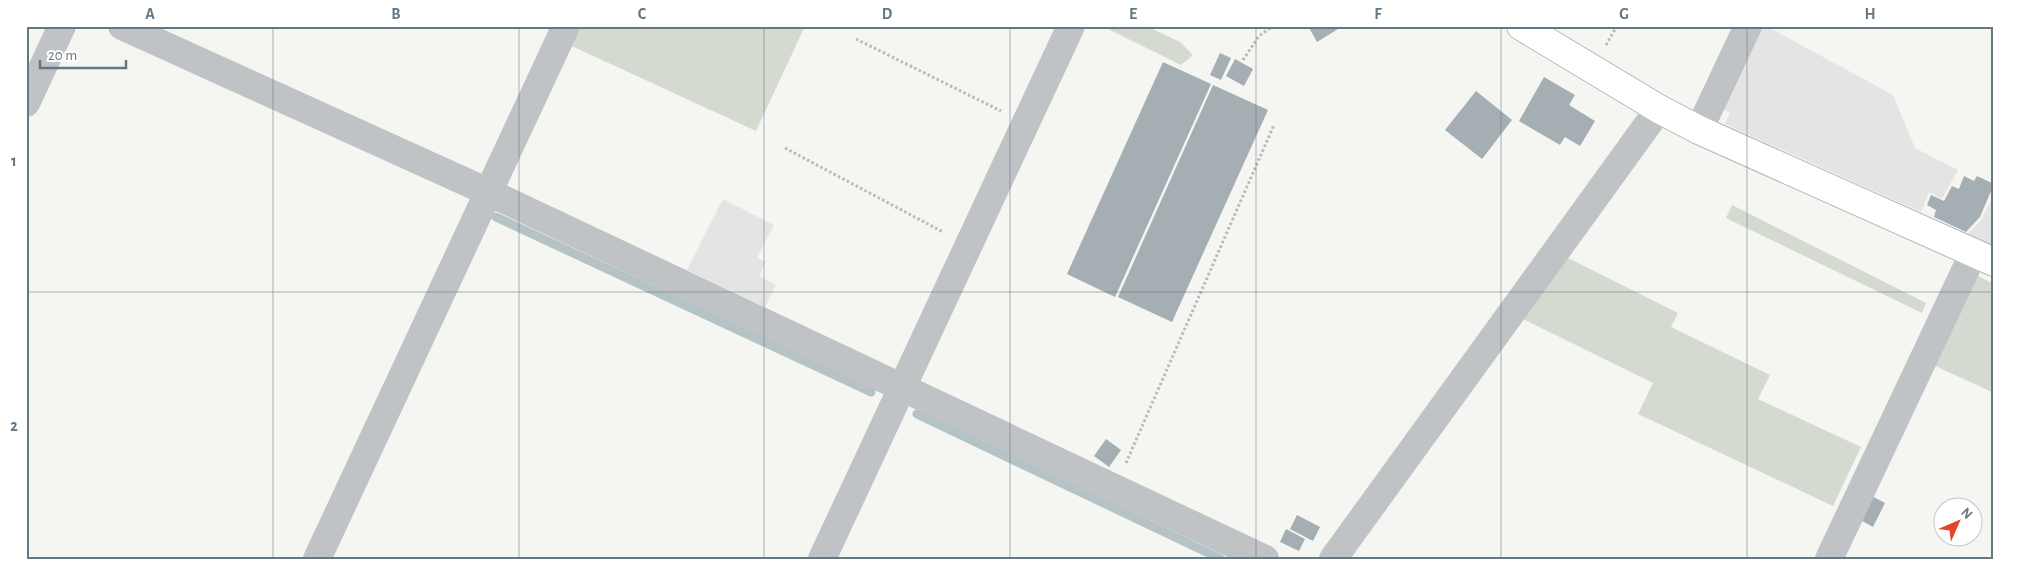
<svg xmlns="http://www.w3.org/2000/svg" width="2020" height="585" font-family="'Alegreya Sans',sans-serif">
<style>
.built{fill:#e3e4e3}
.green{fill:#d5dad1}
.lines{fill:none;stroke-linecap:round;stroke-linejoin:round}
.stream{stroke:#b5c3c6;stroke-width:9}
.building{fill:#a5aeb3}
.secondary-casing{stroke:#b1b7bb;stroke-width:30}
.path{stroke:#b7babc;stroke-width:3;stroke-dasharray:2.5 2.5;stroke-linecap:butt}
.street{stroke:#bfc3c6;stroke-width:28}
.secondary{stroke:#fff;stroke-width:28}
.grid{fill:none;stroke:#657782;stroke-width:1;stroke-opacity:0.55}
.neatline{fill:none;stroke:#657782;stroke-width:2}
.grid-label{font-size:16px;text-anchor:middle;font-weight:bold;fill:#657782}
</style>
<rect width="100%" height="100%" fill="#f5f5f2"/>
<g class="built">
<polygon points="1755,26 1766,26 1893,95 1915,148 1958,170 1942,199 1929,192 1921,212 1725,124 1730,113 1717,107"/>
<polygon points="1994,196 1994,248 1967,235 1981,220"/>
<polygon points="723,199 774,225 757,258 766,262 759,276 776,285 765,307 687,270"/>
</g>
<g class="green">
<polygon points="571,26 805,26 756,131 563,42"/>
<polygon points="1102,26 1146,26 1180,42 1193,55 1181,65"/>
<polygon points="1732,205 1926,303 1922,313 1726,218"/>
<polygon points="1558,253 1678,313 1671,327 1770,375 1758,399 1861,447 1833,506 1638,414 1653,383 1515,315"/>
<polygon points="1978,276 1994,284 1994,393 1929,363 1964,286"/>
</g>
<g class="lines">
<g class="stream">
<polyline points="496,217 871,392"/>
<polyline points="917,414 1221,559"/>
</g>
</g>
<g class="building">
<polygon points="1308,26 1343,26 1317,42"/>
<polygon points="1220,53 1231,58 1221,80 1210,75"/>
<polygon points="1235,59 1253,69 1244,86 1226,76"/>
<polygon points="1163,62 1211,84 1115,297 1067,274"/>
<polygon points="1544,77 1575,95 1569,105 1595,121 1580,146 1565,137 1560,145 1519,121"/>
<polygon points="1213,85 1268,110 1172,322 1118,297"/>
<polygon points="1476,91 1512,120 1482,159 1445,130"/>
<polygon points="1964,176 1974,181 1977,176 1994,184 1980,217 1966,232 1934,217 1936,210 1927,205 1931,195 1944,201 1952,186 1959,189"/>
<polygon points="1106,439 1121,450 1109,467 1094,456"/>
<polygon points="1866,493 1885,503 1873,527 1853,516"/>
<polygon points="1297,515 1320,527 1313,541 1290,529"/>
<polygon points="1286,529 1305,539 1299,551 1280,542"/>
</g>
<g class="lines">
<g class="secondary-casing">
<polyline id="secondary" points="1521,26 1659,109 1699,130 1994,262"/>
</g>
<g class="path">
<polyline points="856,39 1001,111"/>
<polyline points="1606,45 1617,26"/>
<polyline points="1243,60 1259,36 1273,26"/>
<polyline points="785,148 943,232"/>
<polyline points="1126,463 1274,125"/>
</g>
<g class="street">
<polyline points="122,26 488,192 1265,559"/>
<polyline points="26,103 62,26"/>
<polyline points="1699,130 1748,26"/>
<polyline points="317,559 566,26"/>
<polyline points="822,559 1071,26"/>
<polyline points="1333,559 1659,109"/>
<polyline points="1829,559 1974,252"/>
</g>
<use href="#secondary" class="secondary"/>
</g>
<path class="grid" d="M273,26V559M519,26V559M764,26V559M1010,26V559M1256,26V559M1501,26V559M1747,26V559M26,292H1994"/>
<rect width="2020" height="585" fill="none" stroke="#ffffff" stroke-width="55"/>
<g transform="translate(1958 522) rotate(45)"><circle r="24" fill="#ffffff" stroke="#c1c9cd"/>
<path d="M0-4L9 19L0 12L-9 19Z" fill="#e14626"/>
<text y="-8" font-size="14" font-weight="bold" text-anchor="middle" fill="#657782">N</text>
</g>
<path d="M40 60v8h86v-8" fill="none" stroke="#657782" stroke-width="2.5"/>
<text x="48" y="60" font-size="15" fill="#657782" stroke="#ffffff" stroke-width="4" paint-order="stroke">20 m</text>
<rect x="28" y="28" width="1964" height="530" class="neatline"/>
<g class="grid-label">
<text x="150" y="19">A</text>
<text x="396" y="19">B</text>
<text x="642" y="19">C</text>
<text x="887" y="19">D</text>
<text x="1133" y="19">E</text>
<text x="1378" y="19">F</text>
<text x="1624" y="19">G</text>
<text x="1870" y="19">H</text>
<text x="14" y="166">1</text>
<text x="14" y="431">2</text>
</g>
</svg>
